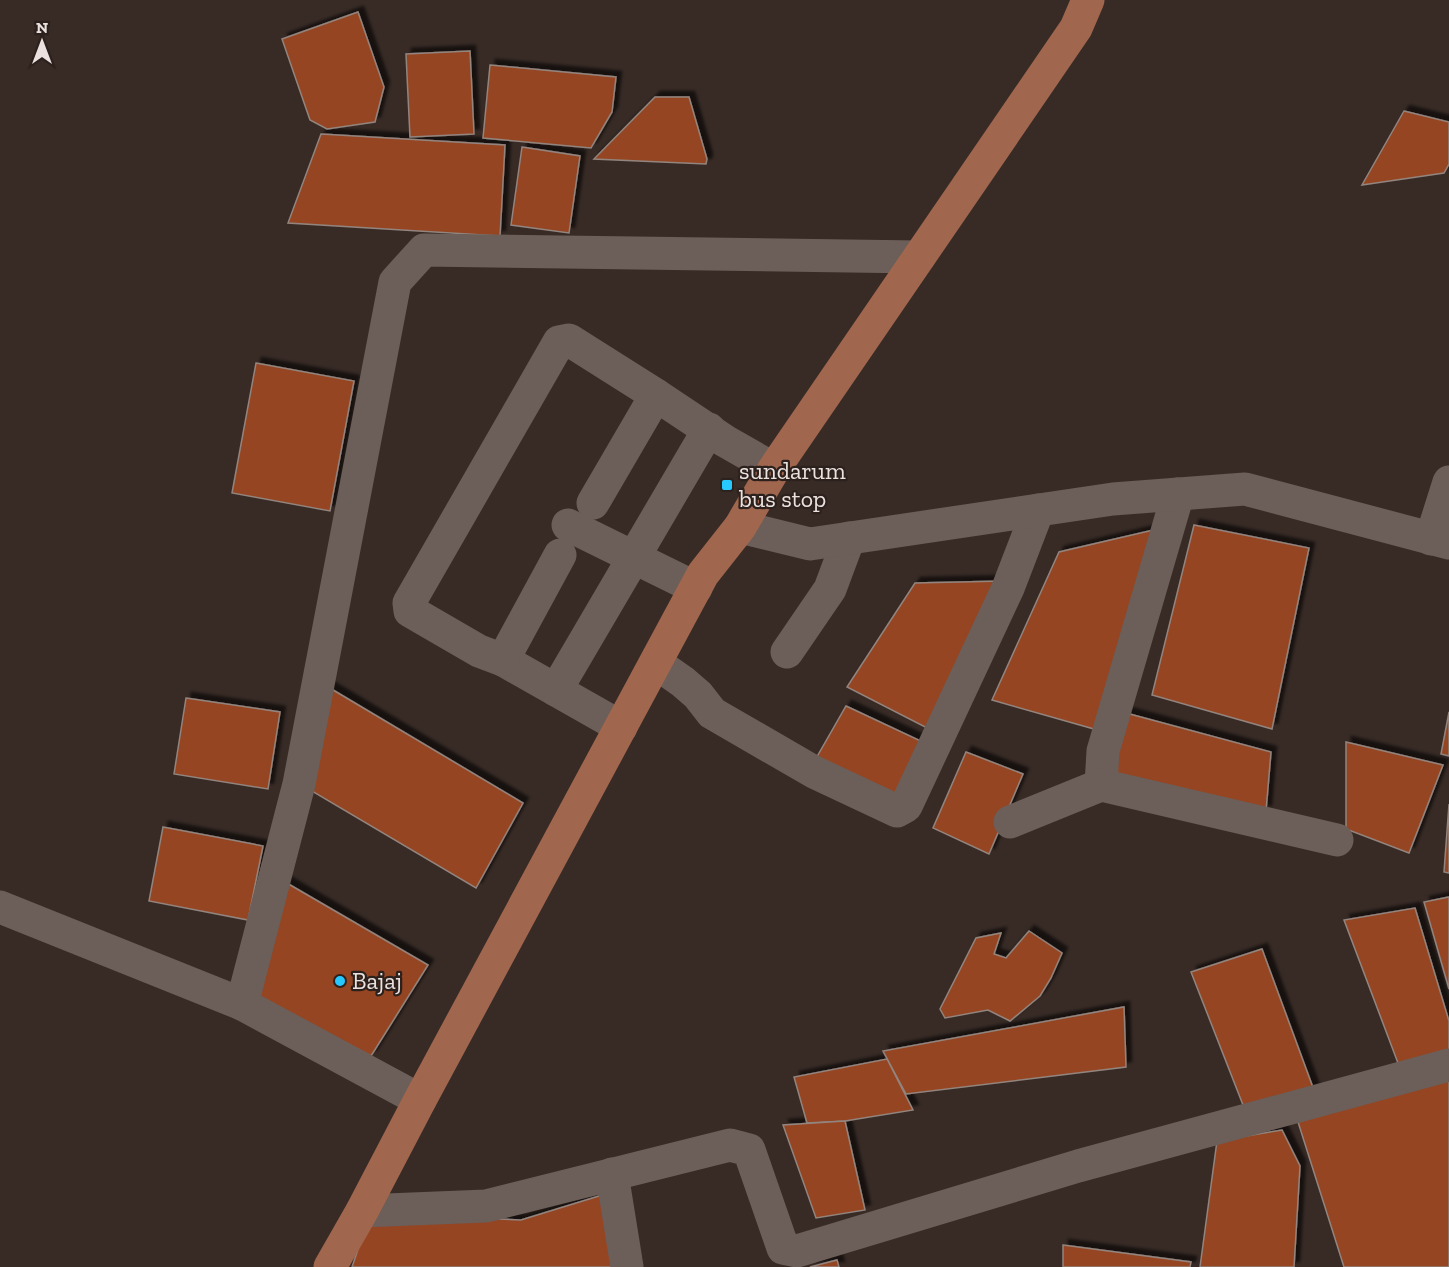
<svg xmlns="http://www.w3.org/2000/svg" width="1449" height="1267" font-family="'Zilla Slab',serif">
<style>
.building{fill:#954521;stroke:#93847e;stroke-width:1.5;filter:url(#shadow)}
.lines{fill:none;stroke-linecap:round;stroke-linejoin:round}
.street{stroke:#6c5e58;stroke-width:33}
.secondary{stroke:#6c5e58;stroke-width:33}
.primary{stroke:#a1664e;stroke-width:33}
.poi-dot{fill:#27c8ff;stroke:#2d211d;stroke-width:2}
.labels{text-anchor:middle;stroke-width:4.5;stroke-linejoin:round;paint-order:stroke}
.poi-label{font-size:24px;fill:#ebe2df;stroke:#2d211d;text-anchor:start}
</style>
<defs>
<filter id="shadow"><feDropShadow dx="5.5" dy="-5.5" stdDeviation="1.5" flood-color="#0009"/></filter>
</defs>
<rect width="100%" height="100%" fill="#382b26"/>
<g class="building">
<polygon points="358,12 384,87 375,122 327,129 310,120 282,39"/>
<polygon points="470,51 474,134 410,137 406,54"/>
<polygon points="490,65 616,77 612,112 591,148 483,138"/>
<polygon points="655,97 689,97 707,159 706,164 594,159"/>
<polygon points="1404,111 1449,122 1449,164 1444,173 1362,185"/>
<polygon points="321,134 505,145 500,236 288,223"/>
<polygon points="522,147 580,156 569,233 511,225"/>
<polygon points="256,363 354,381 330,511 232,493"/>
<polygon points="1194,525 1309,548 1272,729 1152,695"/>
<polygon points="1162,528 1094,729 992,700 1059,552"/>
<polygon points="1004,581 931,730 847,687 915,583"/>
<polygon points="328,687 523,803 476,888 305,787"/>
<polygon points="186,698 280,712 268,789 174,774"/>
<polygon points="846,706 925,743 900,802 814,762"/>
<polygon points="1449,712 1449,756 1441,754"/>
<polygon points="1126,713 1271,752 1266,811 1110,774"/>
<polygon points="1346,742 1443,765 1409,853 1346,829"/>
<polygon points="966,752 1023,774 989,854 933,828"/>
<polygon points="1449,804 1449,873 1444,872"/>
<polygon points="163,827 263,846 248,920 149,901"/>
<polygon points="285,882 428,965 371,1056 257,996"/>
<polygon points="1449,897 1449,989 1424,902"/>
<polygon points="1415,908 1449,1021 1449,1057 1401,1071 1344,920"/>
<polygon points="1029,931 1062,953 1051,978 1040,996 1010,1021 988,1010 945,1018 940,1009 976,938 1001,933 994,954 1006,958"/>
<polygon points="1262,949 1315,1093 1245,1110 1191,972"/>
<polygon points="1124,1007 1126,1067 906,1094 883,1051"/>
<polygon points="887,1059 913,1110 845,1121 807,1123 794,1077"/>
<polygon points="1449,1079 1449,1267 1344,1267 1298,1122"/>
<polygon points="845,1121 865,1210 816,1218 783,1125"/>
<polygon points="1282,1130 1300,1166 1294,1267 1200,1267 1217,1141"/>
<polygon points="612,1192 622,1267 352,1267 370,1214 521,1220"/>
<polygon points="1063,1245 1191,1262 1190,1267 1063,1267"/>
<polygon points="837,1260 839,1267 810,1267"/>
</g>
<g class="lines">
<g class="street">
<polyline points="1178,494 1103,751 1101,785 1337,840"/>
<polyline points="593,503 656,395 725,441 774,469"/>
<polyline points="568,525 696,588"/>
<polyline points="1431,539 1449,482"/>
<polyline points="560,555 503,660 621,727"/>
<polyline points="787,652 830,589 849,538"/>
<polyline points="503,660 479,651 410,611 409,603 559,342 569,340 656,395"/>
<polyline points="656,663 683,682 698,695 712,713 814,772 897,811 906,806 1008,588 1038,510"/>
<polyline points="556,690 709,429"/>
<polyline points="1010,822 1101,785"/>
<polyline points="0,907 242,1004 420,1100"/>
<polyline points="242,1004 299,784 395,282 424,250 919,257"/>
<polyline points="612,1174 627,1267"/>
<polyline points="362,1211 486,1206 730,1145 749,1150 783,1248 797,1251 1078,1166 1449,1065"/>
</g>
<polyline class="secondary" points="740,527 810,544 1113,499 1245,489 1449,543"/>
<polyline class="primary" points="330,1267 362,1211 420,1100 703,574 740,527 774,469 1076,28 1088,0"/>
</g>
<g class="poi-dot">
<rect x="721" y="479" width="12" height="12" rx="3"/>
<circle cx="340" cy="981" r="6"/>
</g>
<g class="labels">
<g class="poi-label">
<text x="739" y="479">sundarum<tspan x="739" dy="28">bus stop</tspan></text>
<text x="352" y="989">Bajaj</text>
</g>
</g>
<g transform="translate(42 42)" stroke="#2d211d" stroke-width="4.5" paint-order="stroke">
<path d="M0-4.5L10 22L0 15L-10 22Z" fill="#ebe2df"/>
<text y="-9" font-size="16" font-weight="bold" text-anchor="middle" fill="#ebe2df">N</text>
</g>
</svg>
